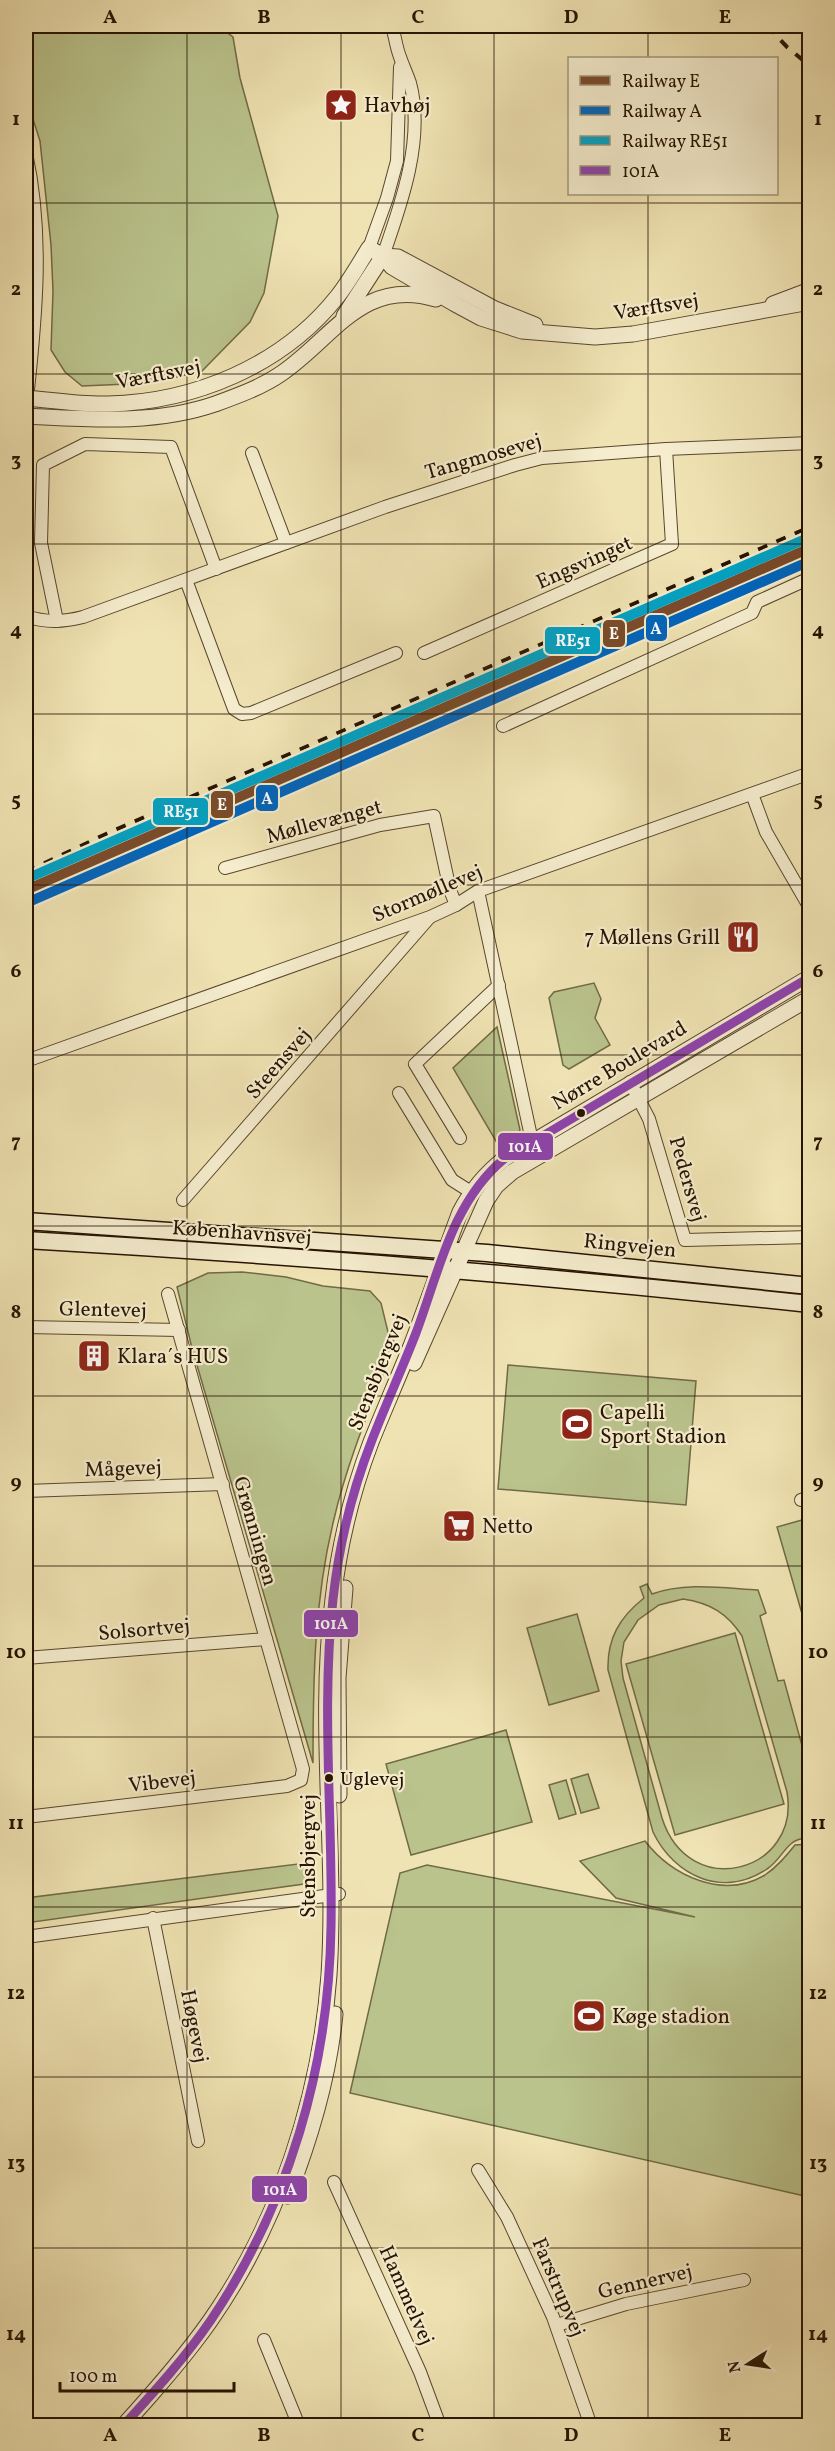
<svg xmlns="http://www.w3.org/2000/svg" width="835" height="2451" font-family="Vollkorn,serif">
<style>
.green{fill:#bac38c;stroke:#706b46;stroke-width:1.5;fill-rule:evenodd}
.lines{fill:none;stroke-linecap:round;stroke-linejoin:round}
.minor-casing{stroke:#58472d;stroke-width:14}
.tertiary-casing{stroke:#58472d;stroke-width:17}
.secondary-casing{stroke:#261300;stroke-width:19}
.minor{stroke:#f5edce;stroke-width:12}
.tertiary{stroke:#f5edce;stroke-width:15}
.secondary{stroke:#f5edce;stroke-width:16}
.rail{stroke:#261300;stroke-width:4;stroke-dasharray:10 10;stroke-linecap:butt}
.bus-1-casing{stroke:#f5edce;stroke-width:14}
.bus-1{stroke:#8e44ad;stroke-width:9}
.rail-1-casing{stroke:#f5edce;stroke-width:15}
.rail-2-casing{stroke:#f5edce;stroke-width:15}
.rail-3-casing{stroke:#f5edce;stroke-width:15}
.rail-1{stroke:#7a4b2a;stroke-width:10}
.rail-2{stroke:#0065bd;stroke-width:10}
.rail-3{stroke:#02a2c4;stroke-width:10}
.grid{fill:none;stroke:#261300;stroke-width:1.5;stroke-opacity:0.55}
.bus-dot{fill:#261300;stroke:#f5edce;stroke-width:2}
.labels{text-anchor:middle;stroke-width:4.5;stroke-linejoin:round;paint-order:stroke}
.bus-label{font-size:20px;fill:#261300;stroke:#f5edce;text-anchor:start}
.poi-label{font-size:21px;fill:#261300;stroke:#f5edce;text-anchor:start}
.street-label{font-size:21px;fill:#261300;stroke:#f5edce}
.line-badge{stroke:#f5edce;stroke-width:2}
.badge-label{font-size:16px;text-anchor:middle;font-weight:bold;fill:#fff}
.neatline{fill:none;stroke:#261300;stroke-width:2}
.grid-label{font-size:20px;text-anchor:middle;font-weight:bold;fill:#261300}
</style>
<rect width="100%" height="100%" fill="#f0e3b3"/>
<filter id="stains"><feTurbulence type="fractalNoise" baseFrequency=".00333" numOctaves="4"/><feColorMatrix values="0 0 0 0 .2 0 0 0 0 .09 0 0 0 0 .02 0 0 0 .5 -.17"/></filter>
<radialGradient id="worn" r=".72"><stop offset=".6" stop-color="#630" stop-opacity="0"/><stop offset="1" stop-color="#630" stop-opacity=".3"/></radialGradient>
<g class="green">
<polygon points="26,26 218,26 233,37 240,78 278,216 264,293 250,322 202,371 151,383 82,386 65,372 51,350 53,291 51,245 40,141 26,97"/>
<polygon points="594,983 601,999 595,1018 610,1045 569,1069 563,1065 549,998 554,992"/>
<polygon points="497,1027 520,1130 516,1137 500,1148 453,1068"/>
<path d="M242,1272L286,1277L323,1286L370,1291L381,1303L388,1332L395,1343C373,1401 348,1459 334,1519C314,1600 313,1681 313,1763L192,1348L177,1287L208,1273Z"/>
<polygon points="508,1365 696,1381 686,1505 498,1489"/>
<polygon points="809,1518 810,1518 809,1638 777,1527"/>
<path d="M647,1584L652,1594C685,1582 723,1588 758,1590L766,1613L760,1616L778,1681L784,1680L809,1771L810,1837C804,1838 796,1839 792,1843C783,1850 778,1862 767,1869C723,1899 674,1876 653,1832L608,1670C607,1638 620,1617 644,1598L640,1587ZM683,1599C710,1603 727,1613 742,1636L787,1792C801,1872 689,1903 662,1818L623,1678L621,1661L624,1642L638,1620L659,1605Z"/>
<polygon points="577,1614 599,1691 549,1705 527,1628"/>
<polygon points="735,1633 784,1804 675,1835 626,1664"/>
<polygon points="506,1730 532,1822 411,1855 386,1764"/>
<polygon points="588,1774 599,1808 581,1813 571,1779"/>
<polygon points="566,1780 576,1814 559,1819 549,1785"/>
<path d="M645,1841C672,1876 723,1900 765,1875C777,1867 786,1856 795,1845L809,1844V2197L350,2093L400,1873L427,1865L695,1917L616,1898L580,1861Z"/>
<polygon points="314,1862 311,1883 26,1923 26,1898"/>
</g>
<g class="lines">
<g class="minor-casing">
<g id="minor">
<path d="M26,153C44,234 36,317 27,399"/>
<polyline points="369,248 387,198 397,161 400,67"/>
<path d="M383,256C401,205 425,138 410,83C407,74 403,66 400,57C396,47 395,36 392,26"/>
<polyline points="252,453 286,543"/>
<polyline points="186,580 234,709 242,714 251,713 396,653"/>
<path d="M26,616C45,623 64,622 83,617L385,507L515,465L542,458L666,449L810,443"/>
<polyline points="57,621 41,543 43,465 85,444 171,447 216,569"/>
<polyline points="424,653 672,544 666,449"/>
<polyline points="503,726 752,613 757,602 810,578"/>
<polyline points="752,794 766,832 810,908"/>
<polyline points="225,868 380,825 434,816 450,890 456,905"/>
<polyline points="478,891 532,1141 537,1149"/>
<polyline points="26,1061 430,917 456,905 478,891 810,773"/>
<polyline points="630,1082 649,1119 685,1240 810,1237"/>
<polyline points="399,1093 452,1180 471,1192"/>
<polyline points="460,1138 415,1064 499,985"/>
<polyline points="183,1200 429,918"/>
<polyline points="26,1327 179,1330"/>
<polyline points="26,1491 223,1484"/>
<polyline points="801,1500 810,1497"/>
<polyline points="26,1658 266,1639"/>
<polyline points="26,1817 287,1786 301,1780 303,1769 168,1294"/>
<polyline points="153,1918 198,2141"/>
<polyline points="26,1937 339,1894"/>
<polyline points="478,2170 507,2217 553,2317 591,2426"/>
<polyline points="334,2182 420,2372 440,2426"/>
<polyline points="557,2325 626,2304 744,2280"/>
<polyline points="264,2340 299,2426"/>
<polyline points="719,2426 720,2425"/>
</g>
</g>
<g class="tertiary-casing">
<g id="tertiary">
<polyline points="383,256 398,257 495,309 535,325"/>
<polyline points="773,304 810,290"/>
<polyline points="344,316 383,256"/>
<path d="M26,398C52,400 81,405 108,404C194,402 282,366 337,297C349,282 359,264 369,248L383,256L392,267L455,304L481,318L522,331L595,337L633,334L810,302"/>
<path d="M26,416C89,419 154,425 215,404C237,396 262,387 282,373C334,337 363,277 436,299"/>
<polyline points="414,1363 486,1201 496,1186 512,1172 810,998"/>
<polyline points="339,1795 338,1678 345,1588"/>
<path d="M288,2196C311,2137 329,2077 335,2014"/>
<path d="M123,2426C154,2392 184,2358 210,2321C280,2221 320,2097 329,1975C337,1850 317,1724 333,1599C339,1547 352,1492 371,1442C384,1410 398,1378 411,1346C428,1302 443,1257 460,1212C471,1191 485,1174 504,1159L810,977"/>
</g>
</g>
<g class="secondary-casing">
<g id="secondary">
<polyline points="26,1221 487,1253 810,1286"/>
<path d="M26,1240C287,1255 549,1276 810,1304"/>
</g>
</g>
<use href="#minor" class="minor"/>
<use href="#tertiary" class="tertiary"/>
<use href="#secondary" class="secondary"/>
<g class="rail">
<polyline points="767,26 787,47 810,66"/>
<polyline points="26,872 106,834 810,527"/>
</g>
<g class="bus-1-casing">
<path id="bus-1" d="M123,2426C154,2392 185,2358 211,2320C289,2204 329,2067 331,1927C333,1818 321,1709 333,1599C339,1545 352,1491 372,1440C386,1404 402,1369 416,1333C439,1272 452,1202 504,1159L810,977"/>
</g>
<use href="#bus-1" class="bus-1"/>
<g class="rail-1-casing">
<polyline id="rail-1" points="26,890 810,548"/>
</g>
<g class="rail-2-casing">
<polyline id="rail-2" points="31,901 810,561"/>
</g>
<g class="rail-3-casing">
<polyline id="rail-3" points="26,879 810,537"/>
</g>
<use href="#rail-1" class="rail-1"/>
<use href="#rail-2" class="rail-2"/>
<use href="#rail-3" class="rail-3"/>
</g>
<path class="grid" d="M187,26V2426M341,26V2426M494,26V2426M648,26V58M648,194V2426M26,203H810M26,374H810M26,544H810M26,714H810M26,885H810M26,1055H810M26,1226H810M26,1396H810M26,1566H810M26,1737H810M26,1907H810M26,2077H810M26,2248H810"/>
<defs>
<g id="sight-square" transform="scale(1.725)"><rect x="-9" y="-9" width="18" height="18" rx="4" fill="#8f2418" stroke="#f5edce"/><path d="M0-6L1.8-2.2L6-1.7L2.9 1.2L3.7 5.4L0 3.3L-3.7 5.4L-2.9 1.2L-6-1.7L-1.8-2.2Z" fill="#fff"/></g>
<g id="restaurant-square" transform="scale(1.725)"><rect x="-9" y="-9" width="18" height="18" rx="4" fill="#8f2418" stroke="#f5edce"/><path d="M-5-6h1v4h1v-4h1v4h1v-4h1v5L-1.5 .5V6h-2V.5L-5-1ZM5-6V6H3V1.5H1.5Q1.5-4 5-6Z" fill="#fff"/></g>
<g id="building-square" transform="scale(1.725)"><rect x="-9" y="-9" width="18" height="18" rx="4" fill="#8f2418" stroke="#f5edce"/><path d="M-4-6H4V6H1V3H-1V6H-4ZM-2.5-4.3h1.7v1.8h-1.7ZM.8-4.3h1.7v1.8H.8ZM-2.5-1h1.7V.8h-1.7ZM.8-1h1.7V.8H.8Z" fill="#fff"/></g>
<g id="stadium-square" transform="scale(1.725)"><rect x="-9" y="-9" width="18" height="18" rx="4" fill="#8f2418" stroke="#f5edce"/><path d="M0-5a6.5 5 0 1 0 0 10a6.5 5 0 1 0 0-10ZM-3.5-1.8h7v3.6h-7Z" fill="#fff"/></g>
<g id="supermarket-square" transform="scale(1.725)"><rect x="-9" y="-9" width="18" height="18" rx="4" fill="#8f2418" stroke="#f5edce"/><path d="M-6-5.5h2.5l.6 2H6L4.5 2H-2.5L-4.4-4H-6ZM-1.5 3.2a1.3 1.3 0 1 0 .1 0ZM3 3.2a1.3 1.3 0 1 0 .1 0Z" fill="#fff"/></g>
</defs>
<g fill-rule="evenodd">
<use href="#sight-square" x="341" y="105"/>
<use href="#restaurant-square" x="743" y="937"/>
<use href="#building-square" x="94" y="1356"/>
<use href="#stadium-square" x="577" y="1424"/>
<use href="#supermarket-square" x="459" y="1526"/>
<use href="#stadium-square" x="589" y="2016"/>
</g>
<g class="bus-dot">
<circle cx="581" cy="1113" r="5"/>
<circle cx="329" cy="1778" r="5"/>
</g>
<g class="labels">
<g class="bus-label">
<text x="340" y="1785">Uglevej</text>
</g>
<g class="poi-label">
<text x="364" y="112">Havhøj</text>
<text x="720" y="944" text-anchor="end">7 Møllens Grill</text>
<text x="117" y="1363">Klara´s HUS</text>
<text x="600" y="1419">Capelli<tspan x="600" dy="24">Sport Stadion</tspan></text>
<text x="482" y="1533">Netto</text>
<text x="612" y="2023">Køge stadion</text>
</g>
<g class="street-label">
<text transform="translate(656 306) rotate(-9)" y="7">Værftsvej</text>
<text transform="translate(158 374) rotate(-11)" y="7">Værftsvej</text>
<text transform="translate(483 456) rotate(-16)" y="7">Tangmosevej</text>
<text transform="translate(584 562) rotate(-24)" y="7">Engsvinget</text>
<text transform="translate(324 821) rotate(-15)" y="7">Møllevænget</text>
<text transform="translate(427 893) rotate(-23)" y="7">Stormøllevej</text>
<text transform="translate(278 1063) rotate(-49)" y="7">Steensvej</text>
<text transform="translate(619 1065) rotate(-31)" y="7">Nørre Boulevard</text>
<text transform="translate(688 1179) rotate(74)" y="7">Pedersvej</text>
<text transform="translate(242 1232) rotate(4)" y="7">Københavnsvej</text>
<text transform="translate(630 1245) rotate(6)" y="7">Ringvejen</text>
<text transform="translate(103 1309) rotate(1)" y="7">Glentevej</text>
<text transform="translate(377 1372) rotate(-68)" y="7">Stensbjergvej</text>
<text transform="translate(123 1468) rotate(-2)" y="7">Mågevej</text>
<text transform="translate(256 1531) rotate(74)" y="7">Grønningen</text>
<text transform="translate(144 1629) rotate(-5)" y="7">Solsortvej</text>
<text transform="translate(162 1781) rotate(-7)" y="7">Vibevej</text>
<text transform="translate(308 1856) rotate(-90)" y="7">Stensbjergvej</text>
<text transform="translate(195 2026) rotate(79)" y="7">Høgevej</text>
<text transform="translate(645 2281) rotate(-13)" y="7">Gennervej</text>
<text transform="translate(559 2287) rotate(67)" y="7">Farstrupvej</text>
<text transform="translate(407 2295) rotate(66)" y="7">Hammelvej</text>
</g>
</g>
<g class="line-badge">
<rect x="645" y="614" width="23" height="28" rx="6" fill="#0065bd"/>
<rect x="602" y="619" width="24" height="29" rx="6" fill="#7a4b2a"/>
<rect x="544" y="626" width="57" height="29" rx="6" fill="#02a2c4"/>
<rect x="255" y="784" width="24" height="28" rx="6" fill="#0065bd"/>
<rect x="210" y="790" width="24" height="29" rx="6" fill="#7a4b2a"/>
<rect x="152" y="797" width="57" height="29" rx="6" fill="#02a2c4"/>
<rect x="497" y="1132" width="57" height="29" rx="6" fill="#8e44ad"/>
<rect x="303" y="1609" width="56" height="29" rx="6" fill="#8e44ad"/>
<rect x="251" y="2175" width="57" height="28" rx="6" fill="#8e44ad"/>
</g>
<g class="badge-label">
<text x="656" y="634">A</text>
<text x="614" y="639">E</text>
<text x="573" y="646">RE51</text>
<text x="267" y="804">A</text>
<text x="222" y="810">E</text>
<text x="181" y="817">RE51</text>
<text x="525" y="1152">101A</text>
<text x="331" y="1629">101A</text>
<text x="280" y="2195">101A</text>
</g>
<rect width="835" height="2451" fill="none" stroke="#f0e3b3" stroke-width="66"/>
<rect x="568" y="57" width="210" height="138" fill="#f5edce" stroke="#a2967c" stroke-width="1.5"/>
<rect x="580" y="76" width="30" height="9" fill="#7a4b2a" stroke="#a2967c" stroke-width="1.5"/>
<text x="622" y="87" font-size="18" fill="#261300">Railway E</text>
<rect x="580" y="106" width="30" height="9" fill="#0065bd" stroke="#a2967c" stroke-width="1.5"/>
<text x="622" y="117" font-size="18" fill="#261300">Railway A</text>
<rect x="580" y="136" width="30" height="9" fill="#02a2c4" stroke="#a2967c" stroke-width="1.5"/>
<text x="622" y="147" font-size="18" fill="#261300">Railway RE51</text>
<rect x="580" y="166" width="30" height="9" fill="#8e44ad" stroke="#a2967c" stroke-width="1.5"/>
<text x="622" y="177" font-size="18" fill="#261300">101A</text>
<g transform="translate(748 2364) rotate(258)" stroke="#f5edce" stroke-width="4.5" paint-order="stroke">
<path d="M0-4.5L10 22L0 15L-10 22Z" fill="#261300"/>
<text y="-9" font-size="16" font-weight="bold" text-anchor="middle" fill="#261300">N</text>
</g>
<path d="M60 2382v9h174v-9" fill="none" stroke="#261300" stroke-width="3"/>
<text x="69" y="2382" font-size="18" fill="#261300" stroke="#f5edce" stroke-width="4.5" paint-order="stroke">100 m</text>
<rect x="33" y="33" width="769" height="2385" class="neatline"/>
<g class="grid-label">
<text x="110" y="23">A</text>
<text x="264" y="23">B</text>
<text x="418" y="23">C</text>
<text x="571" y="23">D</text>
<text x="725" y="23">E</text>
<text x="16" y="125">1</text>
<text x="818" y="125">1</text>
<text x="16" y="295">2</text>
<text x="818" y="295">2</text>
<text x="16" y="466">3</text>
<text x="818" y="466">3</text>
<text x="16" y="636">4</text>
<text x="818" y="636">4</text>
<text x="16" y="806">5</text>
<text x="818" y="806">5</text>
<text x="16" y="977">6</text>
<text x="818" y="977">6</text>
<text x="16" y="1147">7</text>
<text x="818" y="1147">7</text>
<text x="16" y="1318">8</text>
<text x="818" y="1318">8</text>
<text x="16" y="1488">9</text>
<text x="818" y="1488">9</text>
<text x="16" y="1658">10</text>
<text x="818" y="1658">10</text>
<text x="16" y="1829">11</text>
<text x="818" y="1829">11</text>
<text x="16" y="1999">12</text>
<text x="818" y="1999">12</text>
<text x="16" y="2169">13</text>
<text x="818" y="2169">13</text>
<text x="16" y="2340">14</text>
<text x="818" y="2340">14</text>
<text x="110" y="2441">A</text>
<text x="264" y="2441">B</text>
<text x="418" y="2441">C</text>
<text x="571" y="2441">D</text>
<text x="725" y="2441">E</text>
</g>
<rect width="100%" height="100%" filter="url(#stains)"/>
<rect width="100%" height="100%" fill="url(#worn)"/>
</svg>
